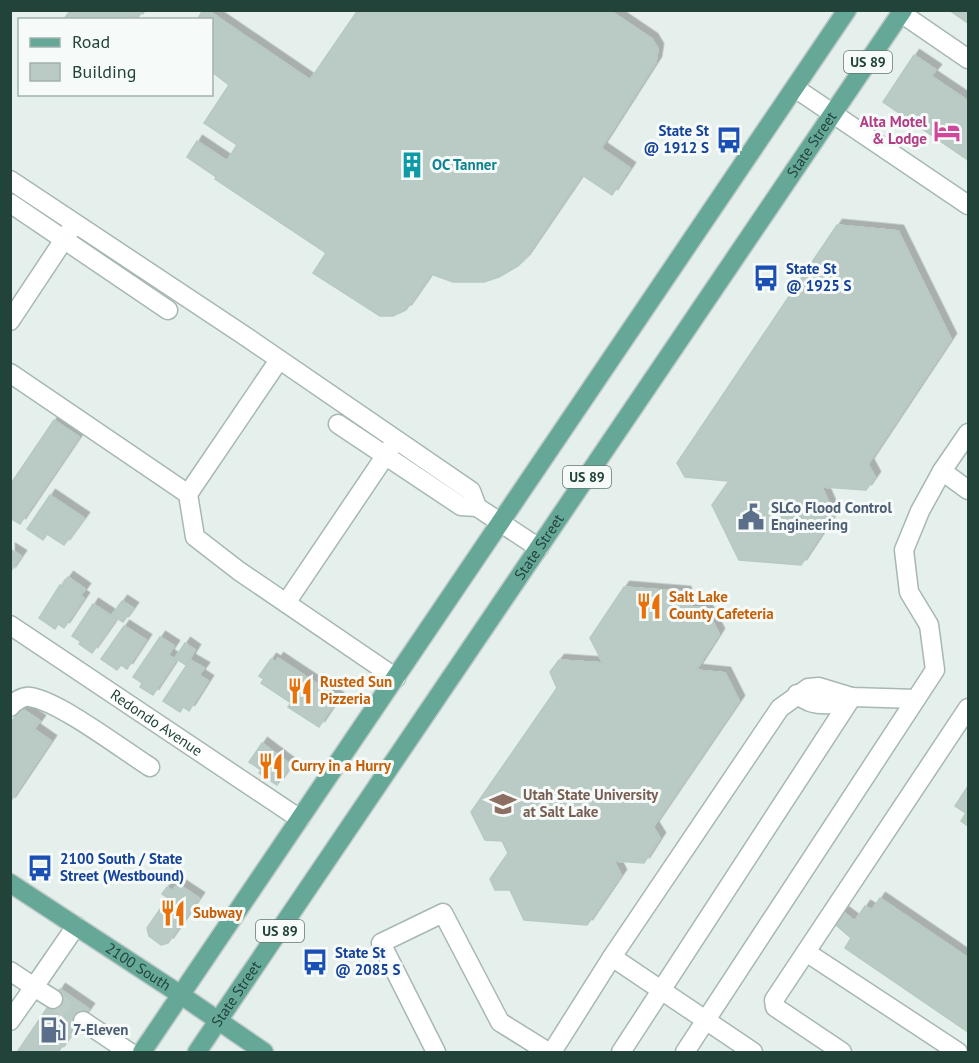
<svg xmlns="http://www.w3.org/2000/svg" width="979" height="1063" font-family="'PT Sans',sans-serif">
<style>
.building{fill:#bacac4;stroke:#b7cac2;stroke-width:1.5;filter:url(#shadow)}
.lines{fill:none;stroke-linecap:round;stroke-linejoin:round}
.minor-tunnel{stroke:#becdc8;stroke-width:18;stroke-dasharray:18 9;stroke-linecap:butt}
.minor-casing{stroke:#a7b8b2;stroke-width:21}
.major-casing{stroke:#c1cac8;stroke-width:21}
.minor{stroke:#fff;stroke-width:18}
.major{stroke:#66a898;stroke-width:18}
.labels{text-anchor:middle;stroke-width:6;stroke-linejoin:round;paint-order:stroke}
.shield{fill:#f6fbf9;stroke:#627a73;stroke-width:1.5}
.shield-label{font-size:14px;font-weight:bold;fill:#22433a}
.hotel-label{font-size:15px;font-weight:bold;fill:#b23c85;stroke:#f6fbf9;text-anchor:end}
.transit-label{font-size:15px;font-weight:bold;fill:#164399;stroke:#f6fbf9;text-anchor:start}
.street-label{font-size:15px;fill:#22433a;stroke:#f6fbf9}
.culture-label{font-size:15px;font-weight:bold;fill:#0d838f;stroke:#f6fbf9;text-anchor:start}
.service-label{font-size:15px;font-weight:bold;fill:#4e5e75;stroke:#f6fbf9;text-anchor:start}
.food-label{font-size:15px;font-weight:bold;fill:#c56008;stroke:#f6fbf9;text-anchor:start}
.education-label{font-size:15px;font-weight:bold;fill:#785e54;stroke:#f6fbf9;text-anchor:start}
</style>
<defs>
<filter id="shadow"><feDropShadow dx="5.5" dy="-5.5" stdDeviation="0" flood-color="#0004"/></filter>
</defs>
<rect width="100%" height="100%" fill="#e5efeb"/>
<g class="building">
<polygon points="71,10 143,10 137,19 131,16 129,20 63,20"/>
<polygon points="203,10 207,10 310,80 358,10 609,10 652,39 658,49 656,62 601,148 630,168 612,195 582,175 524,260 518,266 499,277 484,282 453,282 431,274 406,310 393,316 380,316 313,273 326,253 215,179 216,177 187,157 197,141 227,161 237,145 204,123 229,85 212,72 212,20 197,20"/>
<polygon points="949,10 968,10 968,23"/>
<polygon points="914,55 936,70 931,76 968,101 968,160 883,102"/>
<polygon points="837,225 898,231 951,339 868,464 875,477 866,490 822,487 834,515 801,565 739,560 712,505 729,481 685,477 677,463"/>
<polygon points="54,420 79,437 20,524 10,518 10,485"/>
<polygon points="50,495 84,518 64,545 47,534 43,540 27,529"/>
<polygon points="10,549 21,556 10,572"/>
<polygon points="68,577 85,589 80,596 84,598 64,628 58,624 55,629 39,618 60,585 62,586"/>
<polygon points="624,587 685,592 692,607 705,607 719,634 696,670 725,673 739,701 653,827 660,838 644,863 614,861 621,875 587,925 524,920 510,890 495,890 490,879 508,853 502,841 485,840 471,812 557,688 550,672 559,660 603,663 590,638"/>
<polygon points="122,601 133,608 123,622 112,615"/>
<polygon points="93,604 116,619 92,653 79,644 81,642 72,636"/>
<polygon points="124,626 146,640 127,669 121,665 117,670 101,659"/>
<polygon points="160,637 174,646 168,655 176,660 153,695 140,687 142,683 133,677"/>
<polygon points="185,643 195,650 186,665 175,658"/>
<polygon points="278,658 338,698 319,727 288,707 291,703 261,683 264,679 259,676 271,659 276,662"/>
<polygon points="190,660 204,668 199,675 208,681 189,711 183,707 180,712 163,701"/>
<polygon points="21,708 40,721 34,729 51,741 10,802 10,724"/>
<polygon points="262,743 291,765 277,785 259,773 261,770 249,762"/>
<polygon points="968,786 968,826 961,821 966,813 955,806"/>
<polygon points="178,884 199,898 168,943 161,945 149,936 147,928 168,898 162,894 167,887 172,891"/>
<polygon points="880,898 968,958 968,1032 845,948 851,938 835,924 843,912 855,921 865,906 872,910"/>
<polygon points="60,989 89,1009 58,1052 20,1052 18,1051"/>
</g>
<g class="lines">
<polyline class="minor-tunnel" points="53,999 83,1021"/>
<g class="minor-casing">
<g id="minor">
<polyline points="901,13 968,59"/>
<polyline points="795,88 968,205"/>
<polyline points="10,180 248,338 471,491 477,507 539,548"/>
<polyline points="10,203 168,310"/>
<polyline points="10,321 71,229"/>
<polyline points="10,373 188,494 195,537 239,571 396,678"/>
<polyline points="338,424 461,506 477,507"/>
<polyline points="942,471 968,490"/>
<polyline points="188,494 279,360"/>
<polyline points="286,603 396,440"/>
<path id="s1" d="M10,625L300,819"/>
<path d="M797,694C808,703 816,705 830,704L839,695"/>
<path d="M10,707C15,701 23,696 30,697C59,701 123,750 150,767"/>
<polyline points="806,952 958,1052"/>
<polyline points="612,957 753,1052"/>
<polyline points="10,971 34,987 76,926"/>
<polyline points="10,1021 34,987 53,999"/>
<polyline points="83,1021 129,1052"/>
<polyline points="436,1052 381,943 443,913 500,1022 548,1052"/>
<polyline points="552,1052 612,957 780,708 808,688 819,687 852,697 916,699"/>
<polyline points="621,1052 852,697"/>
<polyline points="685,1052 935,670 929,625 909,592 904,550 920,511 942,471 968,433"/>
<polyline points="842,1052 775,1007 774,1000 968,708"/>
</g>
</g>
<g class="major-casing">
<g id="major">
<path id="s2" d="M10,883L181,995L264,1052"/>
<polyline points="142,1052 847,10"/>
<path id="s3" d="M197,1052L903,10"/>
</g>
</g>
<use href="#minor" class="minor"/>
<use href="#major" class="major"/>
</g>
<defs>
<g id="hotel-bare" transform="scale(2.07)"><path d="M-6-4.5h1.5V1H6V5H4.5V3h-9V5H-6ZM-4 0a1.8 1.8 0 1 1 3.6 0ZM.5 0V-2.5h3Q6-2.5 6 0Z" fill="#d1479c" stroke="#f6fbf9" stroke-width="2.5" paint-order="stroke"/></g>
<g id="bus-bare" transform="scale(2.07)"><path d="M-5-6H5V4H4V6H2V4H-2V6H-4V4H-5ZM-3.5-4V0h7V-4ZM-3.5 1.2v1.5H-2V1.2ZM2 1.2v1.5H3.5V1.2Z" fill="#1a4fb4" stroke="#f6fbf9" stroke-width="2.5" paint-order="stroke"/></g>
<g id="building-bare" transform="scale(2.07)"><path d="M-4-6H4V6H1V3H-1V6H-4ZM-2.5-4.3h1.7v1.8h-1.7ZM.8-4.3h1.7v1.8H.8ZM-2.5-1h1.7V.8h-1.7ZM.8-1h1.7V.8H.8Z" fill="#0f9aa8" stroke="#f6fbf9" stroke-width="2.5" paint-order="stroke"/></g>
<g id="civic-bare" transform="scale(2.07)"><path d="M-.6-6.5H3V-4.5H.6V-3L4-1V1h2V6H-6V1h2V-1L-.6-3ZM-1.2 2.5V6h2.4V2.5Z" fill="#5c6f8a" stroke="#f6fbf9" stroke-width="2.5" paint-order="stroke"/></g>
<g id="restaurant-bare" transform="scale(2.07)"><path d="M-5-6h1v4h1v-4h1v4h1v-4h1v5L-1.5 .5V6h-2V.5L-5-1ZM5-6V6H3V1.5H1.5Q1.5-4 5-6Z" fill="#e8710a" stroke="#f6fbf9" stroke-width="2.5" paint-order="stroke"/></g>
<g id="university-bare" transform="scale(2.07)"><path d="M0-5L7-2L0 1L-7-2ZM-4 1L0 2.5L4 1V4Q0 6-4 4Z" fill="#8d6e63" stroke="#f6fbf9" stroke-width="2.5" paint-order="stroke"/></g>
<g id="fuel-bare" transform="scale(2.07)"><path d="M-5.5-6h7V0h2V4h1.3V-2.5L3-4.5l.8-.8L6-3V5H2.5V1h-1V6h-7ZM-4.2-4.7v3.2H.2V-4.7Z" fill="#5c6f8a" stroke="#f6fbf9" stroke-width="2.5" paint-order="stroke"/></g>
</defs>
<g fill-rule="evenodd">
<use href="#hotel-bare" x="947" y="131"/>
<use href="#bus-bare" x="729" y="140"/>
<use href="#building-bare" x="412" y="165"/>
<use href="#bus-bare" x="766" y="278"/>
<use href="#civic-bare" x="751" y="517"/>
<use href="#restaurant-bare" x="649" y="606"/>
<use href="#restaurant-bare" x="300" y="691"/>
<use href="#restaurant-bare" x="271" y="766"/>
<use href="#university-bare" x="503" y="804"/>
<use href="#bus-bare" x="40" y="868"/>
<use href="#restaurant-bare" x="173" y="913"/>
<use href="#bus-bare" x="315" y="962"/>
<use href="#fuel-bare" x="53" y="1030"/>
</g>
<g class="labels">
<g class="shield">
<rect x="844" y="51" width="48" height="22" rx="4.5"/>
<rect x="563" y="466" width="48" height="22" rx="4.5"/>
<rect x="256" y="920" width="48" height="22" rx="4.5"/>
</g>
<g class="shield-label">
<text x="868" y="67">US 89</text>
<text x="587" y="482">US 89</text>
<text x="280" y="936">US 89</text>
</g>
<g class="hotel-label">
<text x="927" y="127">Alta Motel<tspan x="927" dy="17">&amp; Lodge</tspan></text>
</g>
<g class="transit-label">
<text x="709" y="136" text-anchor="end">State St<tspan x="709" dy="17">@ 1912 S</tspan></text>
<text x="786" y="274">State St<tspan x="786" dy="17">@ 1925 S</tspan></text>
<text x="60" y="864">2100 South / State<tspan x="60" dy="17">Street (Westbound)</tspan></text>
<text x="335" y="958">State St<tspan x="335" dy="17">@ 2085 S</tspan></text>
</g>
<g class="street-label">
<text dy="5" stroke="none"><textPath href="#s3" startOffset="1096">State Street</textPath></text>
<text dy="5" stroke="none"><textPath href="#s3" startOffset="610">State Street</textPath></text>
<text dy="5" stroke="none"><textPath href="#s1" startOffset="176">Redondo Avenue</textPath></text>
<text dy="5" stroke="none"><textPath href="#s2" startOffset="153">2100 South</textPath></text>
<text dy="5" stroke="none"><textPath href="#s3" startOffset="70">State Street</textPath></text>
</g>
<g class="culture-label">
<text x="432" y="170">OC Tanner</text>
</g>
<g class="service-label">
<text x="771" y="513">SLCo Flood Control<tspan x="771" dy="17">Engineering</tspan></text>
<text x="73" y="1035">7-Eleven</text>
</g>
<g class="food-label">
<text x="669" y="602">Salt Lake<tspan x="669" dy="17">County Cafeteria</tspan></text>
<text x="320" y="687">Rusted Sun<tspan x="320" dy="17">Pizzeria</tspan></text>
<text x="291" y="771">Curry in a Hurry</text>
<text x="193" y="918">Subway</text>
</g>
<g class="education-label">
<text x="523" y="800">Utah State University<tspan x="523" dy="17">at Salt Lake</tspan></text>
</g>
</g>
<rect width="979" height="1063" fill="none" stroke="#22433a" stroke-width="24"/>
<rect x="18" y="18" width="195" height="78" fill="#f6fbf9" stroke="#a1b1ad" stroke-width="1.5"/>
<rect x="30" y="38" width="30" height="9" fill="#66a898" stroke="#a1b1ad" stroke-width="1.5"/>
<text x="72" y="48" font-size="18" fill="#22433a">Road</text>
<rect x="30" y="63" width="30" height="18" fill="#bacac4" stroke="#a1b1ad" stroke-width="1.5"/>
<text x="72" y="78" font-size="18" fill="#22433a">Building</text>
</svg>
